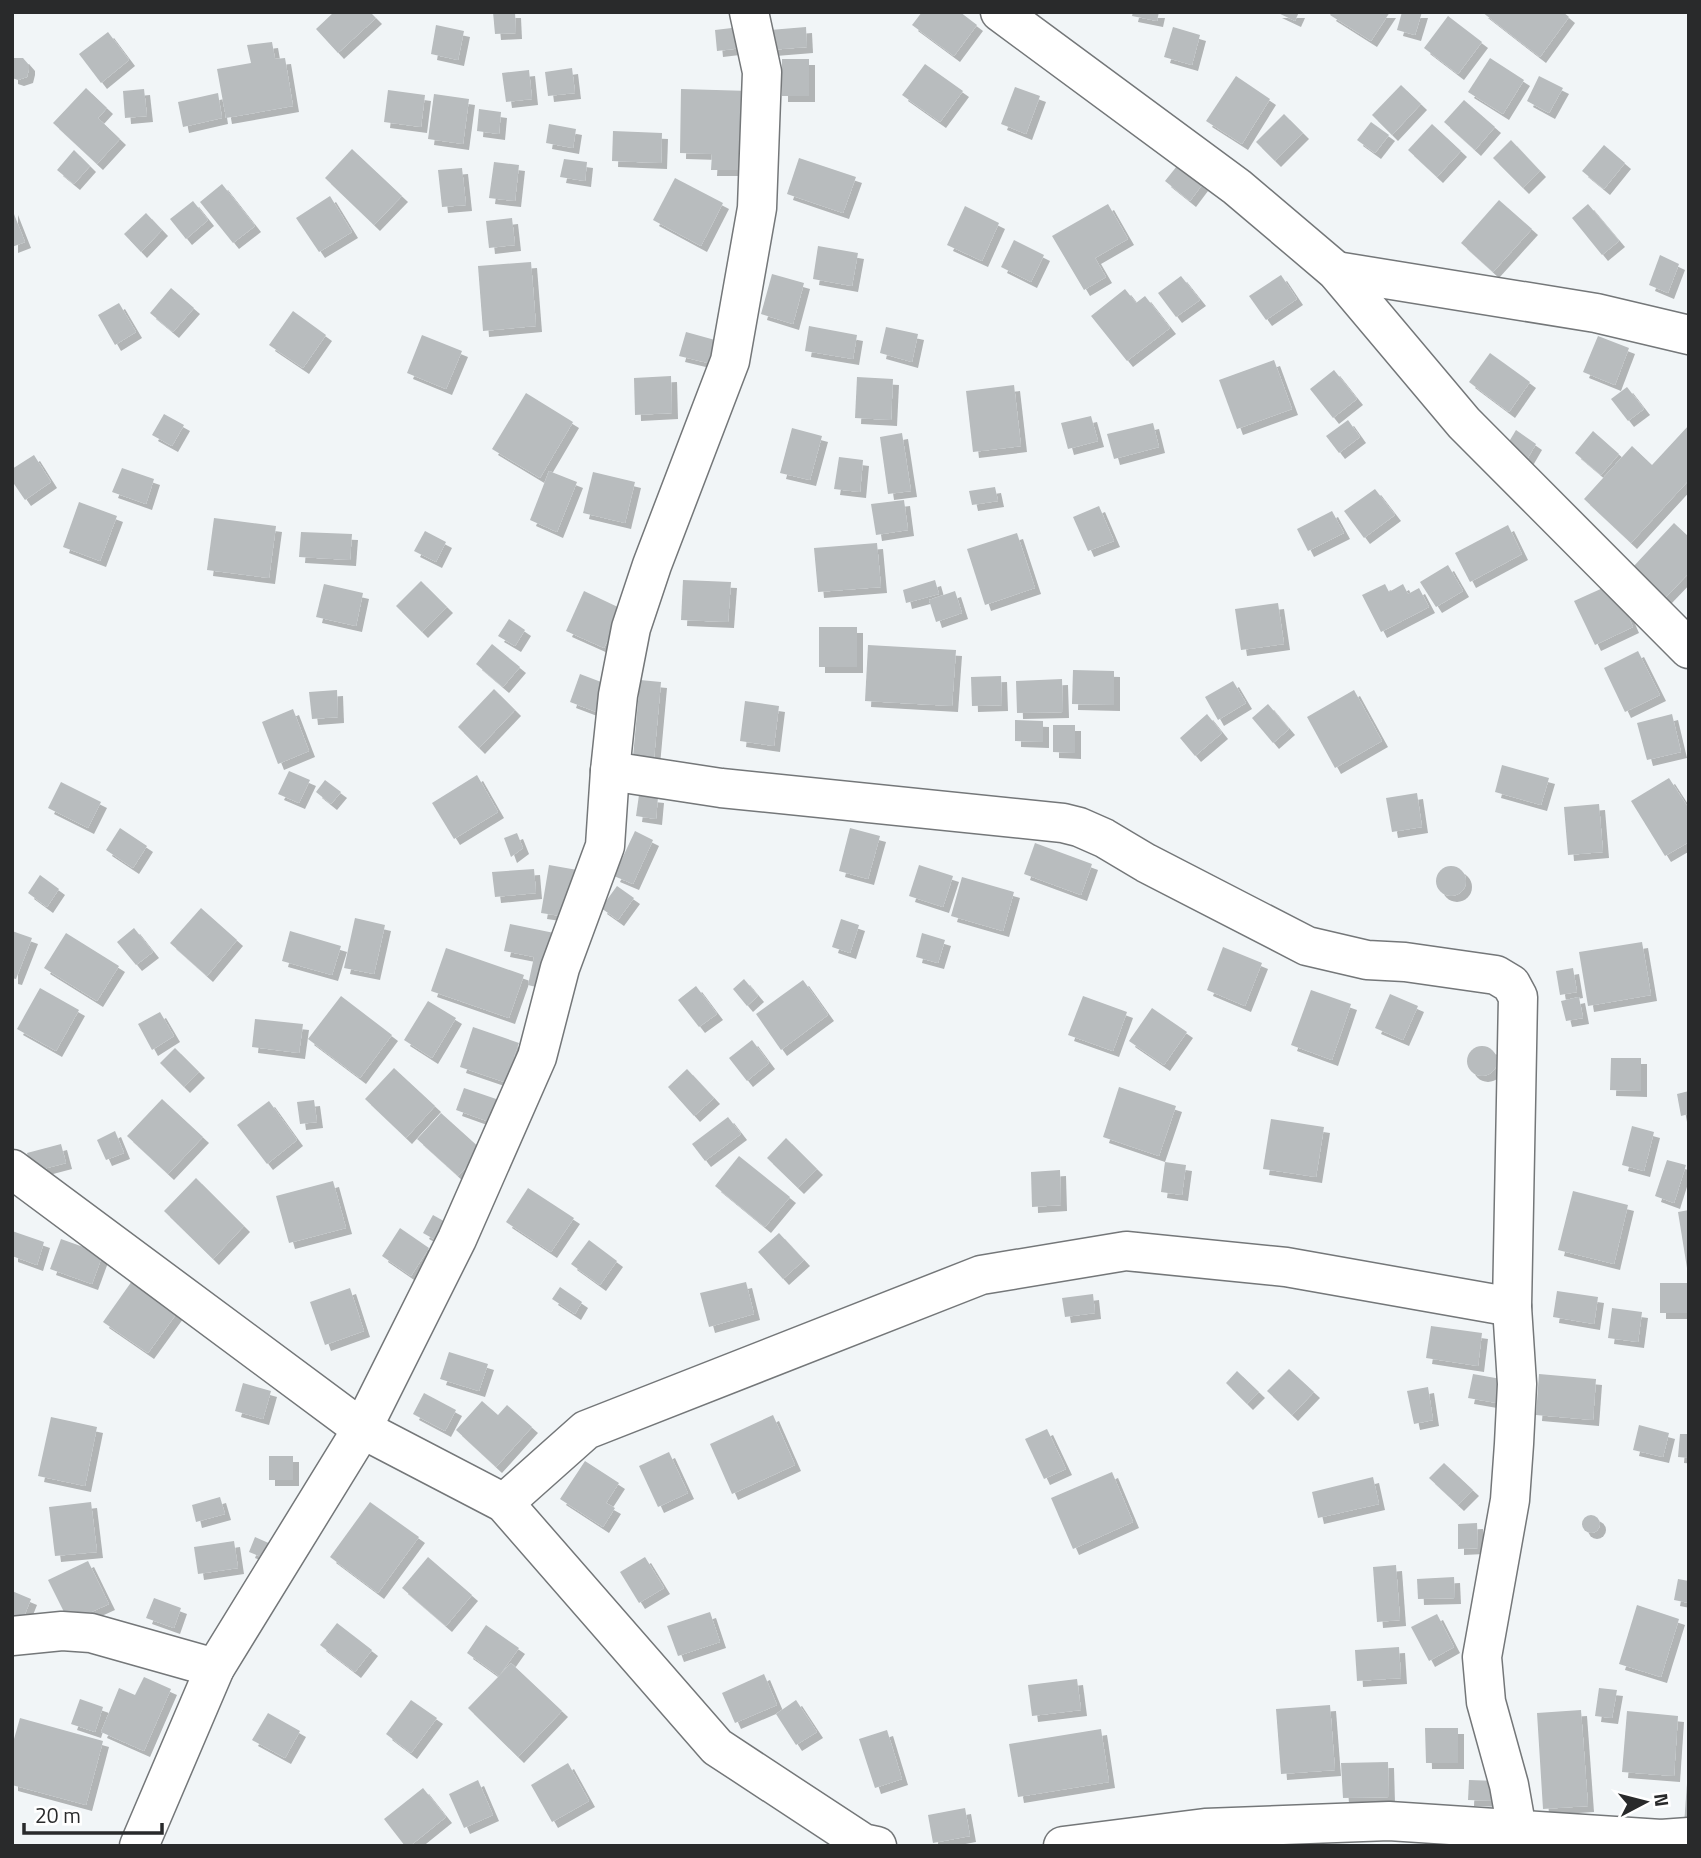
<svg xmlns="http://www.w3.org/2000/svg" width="1701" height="1858" font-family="'Titillium Web',sans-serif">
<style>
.building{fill:#b8bcbe;filter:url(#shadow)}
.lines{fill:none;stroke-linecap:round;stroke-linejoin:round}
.street-casing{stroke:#747779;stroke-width:41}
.street{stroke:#fff;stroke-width:38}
</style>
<defs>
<filter id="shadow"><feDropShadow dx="6" dy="6" stdDeviation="0" flood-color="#0004"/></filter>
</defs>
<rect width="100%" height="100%" fill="#f1f5f7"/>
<g class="building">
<polygon points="334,12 370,12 376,18 338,53 316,29"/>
<polygon points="493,12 515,12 516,33 495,34"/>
<polygon points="922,12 960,12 977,25 954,56 912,25"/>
<polygon points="1133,12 1159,12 1157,21 1132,16"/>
<polygon points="1276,12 1299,12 1295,21"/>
<polygon points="1332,12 1390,12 1371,41 1330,15"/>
<polygon points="1402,12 1422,12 1415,35 1397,30"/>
<polygon points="1482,12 1563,12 1569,17 1540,57"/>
<polygon points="1448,16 1482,42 1458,74 1424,48"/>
<polygon points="436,25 464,31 458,60 431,54"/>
<polygon points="740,27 742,48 717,51 715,30"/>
<polygon points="806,27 807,47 770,50 770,30"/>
<polygon points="1173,27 1200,35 1192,65 1164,57"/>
<polygon points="108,32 129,60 101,83 79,54"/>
<polygon points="272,42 275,59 285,58 293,106 226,118 217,69 251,63 247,45"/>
<polygon points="14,58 23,58 29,65 29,69 27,77 18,80 12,78 12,60"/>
<polygon points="1490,58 1524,80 1503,114 1468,92"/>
<rect x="782" y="59" width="27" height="37"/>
<polygon points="925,64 963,91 940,122 902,95"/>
<polygon points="572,68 575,93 548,96 545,72"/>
<polygon points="529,70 532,99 506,102 502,73"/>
<polygon points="1236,76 1270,99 1242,144 1206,121"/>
<polygon points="1539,76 1563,88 1549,113 1527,101"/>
<polygon points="1401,85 1421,104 1392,135 1372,115"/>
<polygon points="1015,87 1040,96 1026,134 1001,124"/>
<polygon points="86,88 107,108 98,118 120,139 97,164 53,123"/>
<polygon points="144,89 147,116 125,118 123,91"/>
<polygon points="681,89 750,91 748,170 711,170 712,154 680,153"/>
<polygon points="388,90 425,95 421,127 384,122"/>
<polygon points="218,93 222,118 183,127 178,102"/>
<polygon points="434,94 469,99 463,144 428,139"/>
<polygon points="1464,100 1495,127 1475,150 1444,122"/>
<polygon points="479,109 501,112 499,134 477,131"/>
<polygon points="1284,114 1303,133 1275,161 1256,142"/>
<polygon points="1371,122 1389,135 1375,153 1357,140"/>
<polygon points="549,124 576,129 573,148 546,143"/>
<polygon points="1432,124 1461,151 1437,177 1408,150"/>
<polygon points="613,131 662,133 661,163 612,161"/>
<polygon points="1511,140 1540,171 1523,188 1493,158"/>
<polygon points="1604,145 1625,163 1604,189 1582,171"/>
<polygon points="352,149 402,196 374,225 325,178"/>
<polygon points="74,150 90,166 74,184 57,170"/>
<polygon points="799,158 856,177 843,213 787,194"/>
<polygon points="564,159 587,162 585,181 560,177"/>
<polygon points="494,162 519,165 515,201 489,198"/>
<polygon points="1177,166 1202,185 1190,201 1165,181"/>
<polygon points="462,168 466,205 442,207 438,170"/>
<polygon points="675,178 723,203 701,246 653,220"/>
<polygon points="222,184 255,226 233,243 200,202"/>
<polygon points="330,196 352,232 319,252 296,218"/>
<polygon points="1499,200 1532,229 1493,272 1461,243"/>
<polygon points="193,201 208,220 186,239 170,219"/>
<polygon points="1108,204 1128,239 1095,258 1106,277 1084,290 1052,236"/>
<polygon points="1588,204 1619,241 1602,255 1572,218"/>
<polygon points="965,206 999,223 982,261 947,245"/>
<polygon points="12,209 25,242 12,247"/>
<polygon points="146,213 162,230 141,252 124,234"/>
<polygon points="512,218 515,245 489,248 486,221"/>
<polygon points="1014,240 1044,255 1031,282 1001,267"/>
<polygon points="818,246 858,253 852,286 813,279"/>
<polygon points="1660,255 1679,264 1668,293 1649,285"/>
<polygon points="531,262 536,326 483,331 478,266"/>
<polygon points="772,274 804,283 793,324 761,314"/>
<polygon points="1281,275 1297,299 1266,320 1249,296"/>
<polygon points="1181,276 1200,300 1176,317 1158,293"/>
<polygon points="171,288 194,308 173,332 150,313"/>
<polygon points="1125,289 1136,303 1145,296 1170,328 1127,361 1091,316"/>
<polygon points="119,303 136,332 115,345 98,315"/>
<polygon points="293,311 326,335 303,368 269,345"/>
<polygon points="809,326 857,335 853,359 805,351"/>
<polygon points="886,327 918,334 912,362 880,353"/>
<polygon points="686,332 715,340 708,363 679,356"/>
<polygon points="422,335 462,351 446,389 407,373"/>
<polygon points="1598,336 1629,348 1615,385 1583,372"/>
<polygon points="1490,353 1530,382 1509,412 1469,382"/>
<polygon points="1274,360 1292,409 1237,429 1219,380"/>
<polygon points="1334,370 1357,399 1333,418 1310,389"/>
<polygon points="671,376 672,413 635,415 634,378"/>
<polygon points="857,377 893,379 891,420 855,418"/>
<polygon points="1014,385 1021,446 973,452 966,391"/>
<polygon points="1627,387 1644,409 1628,421 1611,399"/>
<polygon points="526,393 573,422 540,478 492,449"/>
<polygon points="164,414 184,425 172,446 152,435"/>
<polygon points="1091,416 1098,441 1068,449 1061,423"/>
<polygon points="1348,420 1360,437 1339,453 1326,436"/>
<polygon points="1153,423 1159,447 1114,459 1107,434"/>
<polygon points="1689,425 1689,480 1631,543 1584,499 1632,446 1652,465"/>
<polygon points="792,428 822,436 810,480 780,473"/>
<polygon points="1516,430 1536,444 1522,468 1501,455"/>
<polygon points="1593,431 1619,454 1601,475 1575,453"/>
<polygon points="902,433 911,491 888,494 880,437"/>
<polygon points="34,455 51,482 25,500 12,481 12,469"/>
<polygon points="839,457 863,460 860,492 834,489"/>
<polygon points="122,468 154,479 146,504 112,492"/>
<polygon points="549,471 577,482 557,532 530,520"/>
<polygon points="593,472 635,482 625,523 583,513"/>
<polygon points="995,487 998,501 972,505 969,491"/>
<polygon points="1375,489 1395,515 1364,538 1344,511"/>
<polygon points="904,500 908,530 876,535 871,504"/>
<polygon points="79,502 117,516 100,561 63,547"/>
<polygon points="1099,506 1114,541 1088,551 1073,517"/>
<polygon points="1332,511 1344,533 1308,551 1297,529"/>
<polygon points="214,518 276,526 269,578 207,570"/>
<polygon points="1674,523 1689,537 1689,573 1665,598 1633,567"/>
<polygon points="1508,525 1522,554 1470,582 1455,553"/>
<polygon points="425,531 446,542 436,562 414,551"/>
<polygon points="301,532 352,534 350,560 299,557"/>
<polygon points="1017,533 1035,588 985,605 967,549"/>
<polygon points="877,543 881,587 818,592 814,548"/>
<polygon points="1448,565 1463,591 1436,607 1420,582"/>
<polygon points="683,580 731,582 728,622 681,620"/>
<polygon points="935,580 939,594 906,603 903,590"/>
<polygon points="421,581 447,607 422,632 396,606"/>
<polygon points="1614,583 1633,627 1595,645 1574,601"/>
<polygon points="324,584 363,593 356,626 316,617"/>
<polygon points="1385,584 1389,592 1403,584 1408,594 1419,588 1429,607 1381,632 1362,595"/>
<polygon points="584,591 622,609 604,648 566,631"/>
<polygon points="955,591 962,613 936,622 929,600"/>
<polygon points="1278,603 1284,644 1241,650 1235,609"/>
<polygon points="509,619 525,630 515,646 498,636"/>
<rect x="819" y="627" width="38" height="40"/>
<polygon points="492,644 520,667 503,687 476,664"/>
<polygon points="868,645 956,650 952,706 865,701"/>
<polygon points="1638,651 1660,695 1625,712 1604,668"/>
<polygon points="1073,670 1114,671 1114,705 1072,704"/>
<polygon points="580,674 617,688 607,716 570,702"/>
<polygon points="1001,676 1002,705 972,706 971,677"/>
<polygon points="1062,679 1063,712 1017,713 1016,681"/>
<polygon points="640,680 661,682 654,759 633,757"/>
<polygon points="1233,681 1246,703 1218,720 1205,697"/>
<polygon points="494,689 515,710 479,748 458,727"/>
<polygon points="337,690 338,717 312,719 309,692"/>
<polygon points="1354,690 1382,741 1335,768 1307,717"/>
<polygon points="745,701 779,706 774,746 740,741"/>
<polygon points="1268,704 1289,729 1273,743 1252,718"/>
<polygon points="293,709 309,751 278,764 262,722"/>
<polygon points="1207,714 1222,733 1195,756 1180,738"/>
<polygon points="1672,714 1681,752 1647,760 1637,723"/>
<polygon points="1015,720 1043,721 1043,742 1015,741"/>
<polygon points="1053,725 1075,725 1075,753 1053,752"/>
<polygon points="1502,765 1549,778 1541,805 1495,792"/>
<polygon points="289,771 310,780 299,803 278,794"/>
<polygon points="477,775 498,812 454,839 432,803"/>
<polygon points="1669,778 1689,809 1689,842 1665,856 1631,801"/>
<polygon points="325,780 341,792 331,804 316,792"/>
<polygon points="61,782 101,802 88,828 48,808"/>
<polygon points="1417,793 1422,827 1392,832 1386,798"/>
<polygon points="639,795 658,797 656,819 636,816"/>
<polygon points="1599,804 1603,852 1568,855 1564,807"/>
<polygon points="120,828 147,846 133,868 106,850"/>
<polygon points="850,828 880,836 868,879 839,871"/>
<polygon points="635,831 653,840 633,884 614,876"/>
<polygon points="517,833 523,848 511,857 504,838"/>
<polygon points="1035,843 1092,864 1081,895 1024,874"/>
<polygon points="549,865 583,871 575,918 541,913"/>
<polygon points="919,865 953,876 943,907 909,896"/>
<circle cx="1451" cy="881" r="15"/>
<polygon points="534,869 536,893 495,897 492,872"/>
<polygon points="40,875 59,889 47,907 28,893"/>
<polygon points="962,877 1014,892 1003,931 951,916"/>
<polygon points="617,886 634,898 618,920 601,908"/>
<polygon points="201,908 237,940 207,976 170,943"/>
<polygon points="355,918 385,925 374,974 344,968"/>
<polygon points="841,919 859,925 850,953 832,947"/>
<polygon points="510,924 564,935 552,991 528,985 534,957 504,951"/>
<polygon points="134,928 153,952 136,965 117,942"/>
<polygon points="12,931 32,938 16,979 12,978"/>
<polygon points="290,931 341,946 332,975 282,961"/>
<polygon points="66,933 119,966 97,1001 44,968"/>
<polygon points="922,933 945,940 938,963 916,957"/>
<polygon points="1642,942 1651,995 1588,1006 1579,952"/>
<polygon points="1223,947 1262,963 1245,1006 1207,990"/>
<polygon points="446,948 524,975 509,1018 431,991"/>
<polygon points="1573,968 1577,992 1560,995 1556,971"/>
<polygon points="744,979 758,996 747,1006 733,989"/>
<polygon points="803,980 828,1015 781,1050 756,1014"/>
<polygon points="696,986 717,1014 699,1027 678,1000"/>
<polygon points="40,988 79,1010 56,1051 17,1029"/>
<polygon points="1311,990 1351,1004 1332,1060 1291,1045"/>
<polygon points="1390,994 1418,1006 1403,1040 1375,1028"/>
<polygon points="341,996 392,1035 360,1078 308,1039"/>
<polygon points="1083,996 1127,1012 1113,1051 1068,1035"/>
<polygon points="1579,997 1583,1018 1566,1021 1561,1001"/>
<polygon points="428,1001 456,1018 432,1058 404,1040"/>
<polygon points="1152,1008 1187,1032 1164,1065 1129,1041"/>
<polygon points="160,1012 174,1036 152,1050 138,1024"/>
<polygon points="255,1019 303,1024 299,1053 252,1047"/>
<polygon points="473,1027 519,1043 514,1056 530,1062 522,1088 460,1067"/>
<polygon points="752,1040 769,1063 747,1081 729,1058"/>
<circle cx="1482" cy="1061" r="15"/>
<polygon points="175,1048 199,1072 184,1087 160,1063"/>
<polygon points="1611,1058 1641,1058 1641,1091 1610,1090"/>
<polygon points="394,1068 435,1106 406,1138 365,1099"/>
<polygon points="687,1069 714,1098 694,1116 668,1087"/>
<polygon points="1119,1087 1176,1106 1159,1156 1103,1137"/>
<polygon points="464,1088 502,1101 495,1124 456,1110"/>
<polygon points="1689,1091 1689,1114 1681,1116 1677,1094"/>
<polygon points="162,1099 203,1137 168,1174 127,1136"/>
<polygon points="314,1100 317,1122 300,1124 297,1102"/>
<polygon points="269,1101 297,1140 267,1164 237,1125"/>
<polygon points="441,1113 482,1150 458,1176 417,1139"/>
<polygon points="728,1117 741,1134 705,1161 692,1144"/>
<polygon points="1271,1119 1324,1127 1316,1177 1263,1169"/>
<polygon points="1632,1126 1654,1132 1644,1171 1622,1165"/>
<polygon points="115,1131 124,1153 106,1160 97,1140"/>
<polygon points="786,1138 817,1169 798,1188 767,1158"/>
<polygon points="61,1144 66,1163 32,1172 27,1153"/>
<polygon points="739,1156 790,1197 765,1227 715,1186"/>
<polygon points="1667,1160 1686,1165 1674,1203 1655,1196"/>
<polygon points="1165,1162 1186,1165 1182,1195 1161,1192"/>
<polygon points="1060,1170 1061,1205 1032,1207 1031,1172"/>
<polygon points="196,1178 244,1226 213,1259 164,1211"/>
<polygon points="333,1181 346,1228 289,1243 276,1196"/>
<polygon points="528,1188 574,1218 551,1252 506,1222"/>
<polygon points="1573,1191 1628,1205 1614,1264 1558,1250"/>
<polygon points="1689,1210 1689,1268 1687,1268 1678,1212"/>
<polygon points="433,1215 449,1224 439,1242 423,1233"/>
<polygon points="400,1228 429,1248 411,1276 382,1256"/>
<polygon points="12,1231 44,1242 37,1265 12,1256"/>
<polygon points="779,1233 804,1260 783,1279 758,1252"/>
<polygon points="61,1239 103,1254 92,1284 50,1269"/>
<polygon points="589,1240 617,1261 600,1285 571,1264"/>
<polygon points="132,1281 177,1313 148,1353 103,1322"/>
<polygon points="746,1282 754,1314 709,1327 700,1293"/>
<rect x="1660" y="1283" width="28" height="30"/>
<polygon points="560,1287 582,1302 575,1314 552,1299"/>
<polygon points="350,1288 364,1331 325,1345 310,1302"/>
<polygon points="1557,1291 1598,1297 1594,1324 1553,1317"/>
<polygon points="1093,1294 1095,1313 1065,1317 1062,1298"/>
<polygon points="1612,1308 1642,1312 1638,1342 1608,1338"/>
<polygon points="1431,1326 1482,1333 1478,1366 1426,1358"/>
<polygon points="449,1352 488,1364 479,1391 440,1379"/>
<polygon points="1289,1369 1314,1392 1292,1415 1267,1391"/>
<polygon points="1237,1371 1259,1392 1247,1404 1226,1383"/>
<polygon points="1473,1374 1501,1379 1497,1403 1468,1398"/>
<polygon points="1539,1374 1596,1379 1593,1420 1536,1415"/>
<polygon points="243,1383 271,1391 263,1419 235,1411"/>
<polygon points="1428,1387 1433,1420 1414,1424 1407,1391"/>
<polygon points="424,1393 456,1410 445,1431 413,1414"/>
<polygon points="482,1401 498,1415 507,1405 532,1427 496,1467 456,1430"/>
<polygon points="773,1415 795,1465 732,1494 710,1444"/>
<polygon points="51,1417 97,1427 85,1486 38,1476"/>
<polygon points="1639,1425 1669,1433 1663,1457 1633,1450"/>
<polygon points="1047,1429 1066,1469 1044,1479 1025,1439"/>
<polygon points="1680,1434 1689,1434 1689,1458 1678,1457"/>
<polygon points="669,1452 688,1493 658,1507 639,1466"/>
<rect x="269" y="1456" width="24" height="24"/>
<polygon points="585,1461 619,1483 606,1503 615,1508 603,1527 560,1499"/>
<polygon points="1444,1463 1473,1490 1458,1505 1429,1478"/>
<polygon points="1112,1472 1133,1522 1073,1549 1051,1498"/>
<polygon points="1373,1477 1379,1504 1318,1518 1312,1492"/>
<polygon points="220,1497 225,1514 196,1522 192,1505"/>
<polygon points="91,1502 97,1552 55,1556 49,1507"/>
<polygon points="370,1502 419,1537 378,1593 330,1557"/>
<circle cx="1591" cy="1524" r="9"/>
<polygon points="1477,1523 1478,1548 1458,1549 1458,1524"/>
<polygon points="255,1537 282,1549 276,1563 249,1552"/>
<polygon points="234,1541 238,1568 198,1574 194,1547"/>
<polygon points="428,1557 472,1595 446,1626 402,1588"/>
<polygon points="645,1557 664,1588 639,1603 620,1572"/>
<polygon points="88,1561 109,1604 69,1622 48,1580"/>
<polygon points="1396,1565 1400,1620 1377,1622 1373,1567"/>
<polygon points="1454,1577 1455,1598 1418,1599 1417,1579"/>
<polygon points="1678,1579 1689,1581 1689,1603 1674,1600"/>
<polygon points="12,1591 31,1599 17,1634 12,1632"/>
<polygon points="154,1598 181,1608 174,1628 146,1618"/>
<polygon points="1637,1605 1679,1619 1661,1677 1619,1664"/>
<polygon points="710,1612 720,1642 678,1656 667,1626"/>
<polygon points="1437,1614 1454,1647 1429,1661 1411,1627"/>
<polygon points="337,1623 372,1650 355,1672 320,1645"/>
<polygon points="486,1625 519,1648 499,1676 511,1663 562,1711 518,1757 468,1708 499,1676 467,1653"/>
<polygon points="1399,1647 1401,1678 1357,1681 1355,1650"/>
<polygon points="764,1674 777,1705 735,1723 722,1693"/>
<polygon points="144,1677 171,1689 144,1751 101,1732 119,1688 135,1695"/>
<polygon points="1077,1679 1081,1710 1032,1716 1028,1685"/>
<polygon points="1599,1688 1617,1690 1612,1718 1595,1716"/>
<polygon points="80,1699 103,1707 95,1732 71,1724"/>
<polygon points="411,1700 437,1718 411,1753 386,1734"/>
<polygon points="796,1700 817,1732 796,1745 776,1714"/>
<polygon points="1330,1705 1335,1770 1281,1774 1276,1709"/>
<polygon points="1581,1710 1588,1806 1543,1809 1537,1713"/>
<polygon points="1627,1711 1678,1716 1674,1776 1622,1772"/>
<polygon points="268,1713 300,1731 285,1758 252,1740"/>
<polygon points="20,1718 103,1741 86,1805 12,1785 12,1746"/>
<polygon points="1425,1728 1458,1728 1458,1763 1426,1763"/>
<polygon points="1101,1729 1109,1782 1018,1797 1009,1744"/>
<polygon points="887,1730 902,1779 875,1788 859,1739"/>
<polygon points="1388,1762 1389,1797 1343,1798 1341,1763"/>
<polygon points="568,1763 589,1801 552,1822 531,1785"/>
<polygon points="478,1780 493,1815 464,1828 449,1794"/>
<polygon points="1469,1780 1498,1781 1498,1801 1468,1800"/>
<polygon points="1687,1783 1689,1783 1689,1825 1684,1825"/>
<polygon points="423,1788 446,1817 410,1846 405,1846 384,1819"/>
<polygon points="965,1808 970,1836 933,1843 928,1815"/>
</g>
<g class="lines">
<g class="street-casing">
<g id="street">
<polyline points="1000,12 1237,187 1336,271 1464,423 1689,649"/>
<polyline points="1336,271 1596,313 1689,335"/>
<polyline points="610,771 721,788 1063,823 1079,827 1104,838 1146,863 1307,946 1367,960 1405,962 1496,975 1511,984 1518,997 1512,1307 1517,1384 1514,1444 1510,1500 1482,1657 1486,1702 1509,1785 1517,1830 1518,1846"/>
<polyline points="12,1169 362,1429 504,1503 717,1747 863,1843 877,1846"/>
<polyline points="504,1503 586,1430 981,1275 1126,1251 1286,1267 1512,1307"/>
<polyline points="12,1636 62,1631 91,1633 215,1668"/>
<polyline points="139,1846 215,1668 362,1429 457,1239 537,1057 560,968 605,846 610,771 618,695 631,628 652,565 730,361 757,208 762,72 749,12"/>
<polyline points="1063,1846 1205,1828 1389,1821 1661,1839 1689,1837"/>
</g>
</g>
<use href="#street" class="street"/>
</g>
<rect width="1701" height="1858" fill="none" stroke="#292a2b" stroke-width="28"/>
<g transform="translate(1645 1802) rotate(83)" stroke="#ffffff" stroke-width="5" paint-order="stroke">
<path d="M0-5L12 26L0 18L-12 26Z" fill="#292a2b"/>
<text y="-10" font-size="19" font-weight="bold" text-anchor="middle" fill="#292a2b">N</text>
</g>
<path d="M24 1823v10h138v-10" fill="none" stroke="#292a2b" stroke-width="3.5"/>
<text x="35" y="1823" font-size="21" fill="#292a2b" stroke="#ffffff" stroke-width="5" paint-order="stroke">20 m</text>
</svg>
